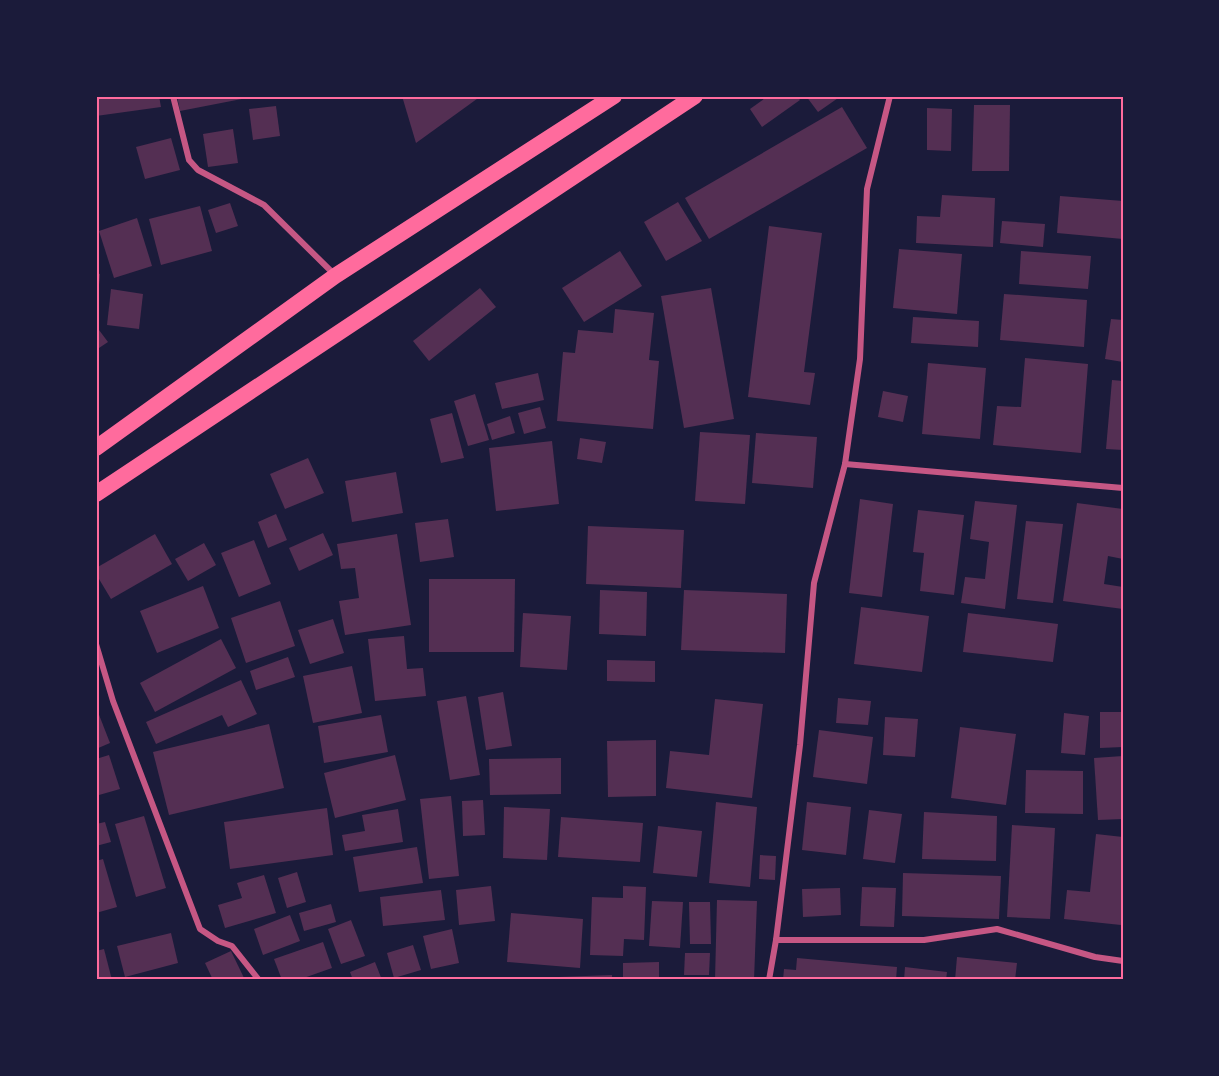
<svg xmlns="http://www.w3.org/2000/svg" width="1219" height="1076" font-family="'Times New Roman',serif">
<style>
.building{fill:#542f53}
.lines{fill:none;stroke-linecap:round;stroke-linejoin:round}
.minor{stroke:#c65784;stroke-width:6}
.trunk{stroke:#ff6b9d;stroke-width:16}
.neatline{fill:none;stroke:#ff6b9d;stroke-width:2}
</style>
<rect width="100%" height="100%" fill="#1b1b3a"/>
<g class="building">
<polygon points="96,96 159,96 161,107 96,116"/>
<polygon points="177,96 252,96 252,97 180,111"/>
<polygon points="402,96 481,96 416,143"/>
<polygon points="768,96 797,96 800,100 762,127 750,109"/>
<polygon points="806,96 841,96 818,112"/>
<polygon points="974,105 1010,105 1009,171 972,171"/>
<polygon points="276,106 280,136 253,140 249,109"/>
<polygon points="842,107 867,148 709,239 685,198"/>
<polygon points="927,108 952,109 951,151 927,150"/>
<polygon points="233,129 238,163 208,167 203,134"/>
<polygon points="171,138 180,170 145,179 136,147"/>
<polygon points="942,195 995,198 993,247 916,243 917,216 940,217"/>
<polygon points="1060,196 1123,201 1123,239 1057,233"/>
<polygon points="678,202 702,241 666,261 644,222"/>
<polygon points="230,203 238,226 216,233 208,210"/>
<polygon points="200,206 212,251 161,265 149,219"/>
<polygon points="137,218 152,266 114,278 99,231"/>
<polygon points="1002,221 1045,224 1043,247 1000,243"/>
<polygon points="769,226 822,233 804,372 815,373 810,405 748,397"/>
<polygon points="899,249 962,254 957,314 893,308"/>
<polygon points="620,251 642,286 584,322 562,288"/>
<polygon points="1021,251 1091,256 1088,289 1019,284"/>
<polygon points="96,273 100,274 98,296 96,296"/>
<polygon points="480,288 496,307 429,361 413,341"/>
<polygon points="711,288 734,419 684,428 661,296"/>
<polygon points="111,289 143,294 139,329 107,325"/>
<polygon points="1004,294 1087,300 1084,347 1000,340"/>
<polygon points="615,309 654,313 649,360 659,361 653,429 557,421 563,352 575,353 578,330 613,333"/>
<polygon points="913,317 979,321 978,347 911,343"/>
<polygon points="1111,319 1123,320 1123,362 1105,359"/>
<polygon points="96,326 108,342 96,350"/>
<polygon points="1025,358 1088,364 1081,453 993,445 997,406 1021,407"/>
<polygon points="928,363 986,368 980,439 922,434"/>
<polygon points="538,373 544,400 502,409 495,383"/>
<polygon points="1112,380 1123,381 1123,450 1106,449"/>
<polygon points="883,391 908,396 903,422 878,417"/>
<polygon points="475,394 489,440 468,446 454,401"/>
<polygon points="540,407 546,428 524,434 518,413"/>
<polygon points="452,413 464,458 441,463 430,419"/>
<polygon points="510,416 515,433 492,440 487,424"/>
<polygon points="700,432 750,435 745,504 695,501"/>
<polygon points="756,433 817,437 813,488 752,483"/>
<polygon points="580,438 606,442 602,463 577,459"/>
<polygon points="552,441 559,504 496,511 489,448"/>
<polygon points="308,458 324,493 285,509 270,474"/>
<polygon points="396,472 403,513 352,522 345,481"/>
<polygon points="860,499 893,504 882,597 849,593"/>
<polygon points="975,501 1017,505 1005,609 961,603 965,577 985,579 989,542 970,539"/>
<polygon points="1077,503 1123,509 1123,559 1108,556 1104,584 1123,587 1123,609 1063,601"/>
<polygon points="918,510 964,515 954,595 920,591 924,553 913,552"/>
<polygon points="276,514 287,540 268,548 258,522"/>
<polygon points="448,519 454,557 420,562 415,523"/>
<polygon points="1026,521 1063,524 1053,603 1017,599"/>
<polygon points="588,526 684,530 681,588 586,584"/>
<polygon points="323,533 333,555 299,571 289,548"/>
<polygon points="155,534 172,564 111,599 96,574 96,568"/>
<polygon points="397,534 411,625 345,635 339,601 359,598 355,568 341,569 337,544"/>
<polygon points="254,540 271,584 239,597 221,553"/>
<polygon points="204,543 216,565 188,581 175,559"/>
<polygon points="429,579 515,579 514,652 429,652"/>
<polygon points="203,586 219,628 157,653 140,611"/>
<polygon points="600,590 647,592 646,636 599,634"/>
<polygon points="684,590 787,594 785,653 681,650"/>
<polygon points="280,601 295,646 246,663 231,618"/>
<polygon points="861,607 929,616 922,672 854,664"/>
<polygon points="523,613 571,616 567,670 520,667"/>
<polygon points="968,613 1058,624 1053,662 963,652"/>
<polygon points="333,619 344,653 310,664 298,630"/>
<polygon points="404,636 407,669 423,668 426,696 375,701 368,639"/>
<polygon points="221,639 236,668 155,712 140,683"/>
<polygon points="288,657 295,677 256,690 250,671"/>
<polygon points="607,660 655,661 655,682 607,681"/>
<polygon points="352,666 362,713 313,723 303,676"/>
<polygon points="241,680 257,714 228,727 222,715 156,744 146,722"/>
<polygon points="503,692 512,746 486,750 478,697"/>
<polygon points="466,696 480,775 450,780 437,701"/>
<polygon points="838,698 871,701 868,725 836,723"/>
<polygon points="715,699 763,704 752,798 666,788 670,751 709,755"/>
<polygon points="96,707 110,743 96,749"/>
<polygon points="1100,712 1123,712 1123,747 1100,748"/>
<polygon points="1064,713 1089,716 1085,755 1061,753"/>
<polygon points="381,715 388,752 324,763 318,726"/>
<polygon points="885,717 918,719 915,757 883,755"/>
<polygon points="269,724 284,788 169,815 153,752"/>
<polygon points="960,727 1016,734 1006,805 951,798"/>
<polygon points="819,730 873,737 867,784 813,777"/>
<polygon points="656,740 656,796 608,797 607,741"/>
<polygon points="109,755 120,789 99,795 96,784 96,759"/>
<polygon points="395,755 406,800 335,818 324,773"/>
<polygon points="1123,756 1123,819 1098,820 1094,758"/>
<polygon points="561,758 561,794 490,795 489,759"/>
<polygon points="1026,770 1083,771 1083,814 1025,813"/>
<polygon points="451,796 459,876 429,879 420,799"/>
<polygon points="483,800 485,835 463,836 462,801"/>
<polygon points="716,802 757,807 750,887 709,883"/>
<polygon points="807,802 851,807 846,855 802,850"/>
<polygon points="504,807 550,809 547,860 503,858"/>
<polygon points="327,808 333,855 230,869 224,822"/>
<polygon points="398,809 403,842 345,851 342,835 365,831 362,815"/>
<polygon points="869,810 902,814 895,863 863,859"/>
<polygon points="924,812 997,816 996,861 922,859"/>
<polygon points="144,816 166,888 136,897 115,824"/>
<polygon points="561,817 643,823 640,862 558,857"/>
<polygon points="105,822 111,842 96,846 96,824"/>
<polygon points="1012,825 1055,828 1050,919 1007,917"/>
<polygon points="658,826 702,831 697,877 653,873"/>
<polygon points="1096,834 1123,837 1123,905 1121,925 1064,919 1067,890 1090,892"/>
<polygon points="417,847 423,883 359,892 353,857"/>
<polygon points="760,855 776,856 775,880 759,879"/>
<polygon points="103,859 117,907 96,913 96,861"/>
<polygon points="297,872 306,902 287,908 278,878"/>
<polygon points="903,873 1001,876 999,919 902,916"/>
<polygon points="264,875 276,913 225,928 218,905 242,898 237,883"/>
<polygon points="491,886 495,921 459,925 456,890"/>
<polygon points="623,886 646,887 644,940 624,939 623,956 590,955 592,897 623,898"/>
<polygon points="862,887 896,888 894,927 860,926"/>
<polygon points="840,888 841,915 803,917 802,889"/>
<polygon points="441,890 445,920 383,926 380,897"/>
<polygon points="717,900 757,901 754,980 715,980"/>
<polygon points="652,901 683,902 680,948 649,946"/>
<polygon points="689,902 710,902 711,944 690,944"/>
<polygon points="331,904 336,922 304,931 299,913"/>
<polygon points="511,913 583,919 580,968 507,962"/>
<polygon points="290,915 300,941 263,955 254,929"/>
<polygon points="351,920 365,956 341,964 328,929"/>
<polygon points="452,929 459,963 431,969 423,936"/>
<polygon points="171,933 178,963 125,977 117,946"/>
<polygon points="323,942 332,968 298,980 282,980 274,959"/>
<polygon points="413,945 421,970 394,978 387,953"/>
<polygon points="104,949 112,980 96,980 96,951"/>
<polygon points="231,951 245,980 213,980 205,963"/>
<polygon points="685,953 710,953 709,975 684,975"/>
<polygon points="957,957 1017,963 1015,980 955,980"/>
<polygon points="797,958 897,967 896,980 783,980 784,969 796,970"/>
<polygon points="375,962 382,980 353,980 350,972"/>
<polygon points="659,962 659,980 623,980 623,963"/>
<polygon points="905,967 947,972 946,980 904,980"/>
<polygon points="612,975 612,980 558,980 558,977"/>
</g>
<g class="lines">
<g class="minor">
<polyline points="173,96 189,160 198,170 264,205 335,275"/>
<polyline points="845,464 1123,488"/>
<polyline points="96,644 113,701 200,929 218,941 232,946 259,980"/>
<polyline points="776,940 924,940 997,929 1095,957 1123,961"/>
<polyline points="769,980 776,940 800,745 814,583 845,464 860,359 867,189 890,96"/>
</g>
<g class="trunk">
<polyline points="96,448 335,276 614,96"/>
<polyline points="96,494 695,96"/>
</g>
</g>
<rect width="1219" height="1076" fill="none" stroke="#1b1b3a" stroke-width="195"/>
<rect x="98" y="98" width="1024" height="880" class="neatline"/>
</svg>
